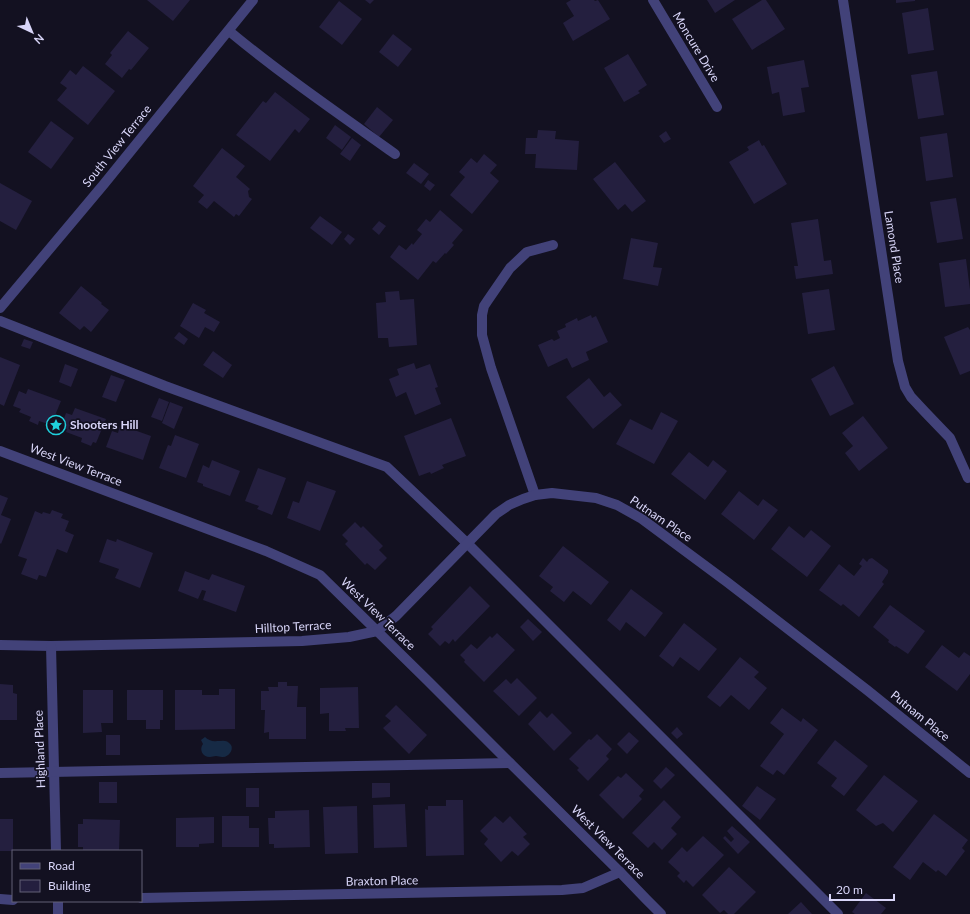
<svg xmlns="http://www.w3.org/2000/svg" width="970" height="914" font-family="Lato,sans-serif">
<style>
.water{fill:#162a45}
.building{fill:#241f3f}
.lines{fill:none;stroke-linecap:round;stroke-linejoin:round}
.minor{stroke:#424279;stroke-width:10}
.labels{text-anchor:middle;stroke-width:3.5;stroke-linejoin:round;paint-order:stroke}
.street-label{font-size:12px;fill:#d9d6f9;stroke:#131121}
.poi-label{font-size:12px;font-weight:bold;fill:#d9d6f9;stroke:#131121;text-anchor:start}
</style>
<rect width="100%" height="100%" fill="#131121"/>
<path class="water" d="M205,737C208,740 213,742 217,741C222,741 227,739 231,745C234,750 228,758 222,757C220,757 218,756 216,756C214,756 212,757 210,757C202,757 199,749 203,744L201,740Z"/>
<g class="building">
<polygon points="147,0 190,0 173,21"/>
<polygon points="365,0 374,0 370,4"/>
<polygon points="571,0 594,0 595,1 598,0 610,19 573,41 563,23 574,16 566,3"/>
<polygon points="707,0 735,0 715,13"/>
<polygon points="762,0 766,0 785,29 752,50 732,19"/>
<polygon points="896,0 915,0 915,1 896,3"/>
<polygon points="339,1 362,19 342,45 319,27"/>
<polygon points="928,8 934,50 908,54 902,13"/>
<polygon points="128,31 149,48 131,70 129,69 122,78 105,64 112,55 110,53"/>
<polygon points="393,34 412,49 398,67 379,52"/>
<polygon points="628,54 647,85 638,91 640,93 624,102 604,68"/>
<polygon points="804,60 809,87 801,88 805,112 783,116 779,92 772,94 767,67"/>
<polygon points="83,66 115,91 88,125 57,100 67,88 60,83 70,70 76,75"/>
<polygon points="937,71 944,115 918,119 911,75"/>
<polygon points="275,92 310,119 299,133 295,129 270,161 236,135 263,101 266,103"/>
<polygon points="377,107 393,120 379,137 364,124"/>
<polygon points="51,121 74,138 51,169 28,152"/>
<polygon points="335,125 351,137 342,150 326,138"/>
<polygon points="538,130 556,131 555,139 579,141 577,170 535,168 536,154 525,154 526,138 537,138"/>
<polygon points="666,131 671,139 664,143 659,136"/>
<polygon points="947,133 953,177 926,181 920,137"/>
<polygon points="352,138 361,145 350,161 340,154"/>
<polygon points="759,140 762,146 764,145 787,184 754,204 729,162 749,150 747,147"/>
<polygon points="222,148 245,166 236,177 250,189 248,191 249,197 252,199 239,216 236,214 234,217 214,201 207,209 198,202 204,195 193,186"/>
<polygon points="484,154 497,165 490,173 499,181 472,214 450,195 465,177 459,172 471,158 477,163"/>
<polygon points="615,162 646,201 632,212 625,204 618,210 593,179"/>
<polygon points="414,163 429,174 421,184 406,173"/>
<polygon points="428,180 435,185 430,191 424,186"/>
<polygon points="0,183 32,201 16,230 0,221"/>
<polygon points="956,198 963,239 937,243 930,202"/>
<polygon points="440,210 463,230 452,243 454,245 446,254 445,253 436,263 433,261 418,280 390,257 399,245 406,250 412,243 413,245 422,234 417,230 426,219 430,222"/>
<polygon points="320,216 342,232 332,245 310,228"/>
<polygon points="818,219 824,261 831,260 833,274 796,279 794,266 798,266 791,223"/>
<polygon points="379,221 386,226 379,235 372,229"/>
<polygon points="348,234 355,239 350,245 344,239"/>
<polygon points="631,238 658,243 653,267 662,268 658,286 623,279"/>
<polygon points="966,259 970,290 970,304 945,307 939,263"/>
<polygon points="81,286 102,303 101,304 109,310 91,332 84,326 80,330 59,313"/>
<polygon points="829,289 835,330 808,334 802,293"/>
<polygon points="399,291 400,300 414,299 417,345 389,347 388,338 378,338 376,303 386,302 385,292"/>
<polygon points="193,303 206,310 204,313 220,322 214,332 205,327 199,338 180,326"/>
<polygon points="591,315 592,318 596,316 608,342 586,352 589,360 572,368 567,358 548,367 538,345 552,339 554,341 560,338 557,331 566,327 565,324 577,318 578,321"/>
<polygon points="968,327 970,330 970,371 960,375 944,337"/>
<polygon points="179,332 188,339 184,345 174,338"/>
<polygon points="24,339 33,342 30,349 21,346"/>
<polygon points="213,351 232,365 223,378 203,365"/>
<polygon points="0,357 20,365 4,406 0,404"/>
<polygon points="414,363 416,369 430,364 438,387 435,388 441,404 415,415 406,392 396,397 389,379 399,375 397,369"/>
<polygon points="65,364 78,369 71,387 59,382"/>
<polygon points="834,366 854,404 830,416 811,379"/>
<polygon points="111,375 125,380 116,402 102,397"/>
<polygon points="589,378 604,397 610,392 622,405 593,429 566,397"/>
<polygon points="28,389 61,401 51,425 39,421 38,425 29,421 31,417 19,412 21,409 13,406 19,391 26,394"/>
<polygon points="159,398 169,402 162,421 151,417"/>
<polygon points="170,402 183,407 174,429 162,423"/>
<polygon points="75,408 106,419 96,443 93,442 91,446 81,442 82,438 66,432 67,429 61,427 66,413 72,415"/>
<polygon points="661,412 678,421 654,464 616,444 630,419 652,430"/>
<polygon points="863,416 888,448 859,471 845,453 853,446 842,433"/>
<polygon points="451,418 466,456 442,465 444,468 431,474 430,472 419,476 404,436"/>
<polygon points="120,425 151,436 143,460 106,447 112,431 118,433"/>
<polygon points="175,435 199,444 186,478 159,468 168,445 171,446"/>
<polygon points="689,452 708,467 713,460 727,471 705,500 671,474"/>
<polygon points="212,460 240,471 230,496 203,486 203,484 197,482 203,465 209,468"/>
<polygon points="258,468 286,478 272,515 257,509 259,506 245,501"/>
<polygon points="307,481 336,491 320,531 287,518 293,501 299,503"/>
<polygon points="739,491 758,506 763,499 778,510 754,540 721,514"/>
<polygon points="0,495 8,498 1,515 11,519 1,544 0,543"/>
<polygon points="52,510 63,514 61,518 69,521 65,531 74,535 67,553 57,549 46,577 39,575 37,580 21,574 27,559 18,556 35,511 42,514 43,512 50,514"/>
<polygon points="355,522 361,528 363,526 383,546 379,550 387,558 375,570 367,563 365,565 345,544 348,541 342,535"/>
<polygon points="789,526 804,538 811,530 831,546 807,577 771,549"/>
<polygon points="107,539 116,542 117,539 153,553 140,588 115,578 119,569 99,562"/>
<polygon points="563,546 609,582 591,605 573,591 564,602 550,591 553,587 539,576"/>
<polygon points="863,558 867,562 869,559 872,558 888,570 888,573 882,582 884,584 859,617 843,604 841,606 819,590 839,564 854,576 862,566 859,564"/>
<polygon points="185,571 209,580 212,574 245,586 236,612 203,600 206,591 202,590 198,599 178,591"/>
<polygon points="470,586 490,606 455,642 453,639 449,644 445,641 440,646 428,634 433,629 431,627"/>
<polygon points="631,589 663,613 645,637 626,622 620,631 607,620"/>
<polygon points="890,605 925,631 908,654 896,646 895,647 888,642 889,640 873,627"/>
<polygon points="528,619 542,632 533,641 520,627"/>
<polygon points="684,623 717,649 699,671 680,657 673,667 659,656"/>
<polygon points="497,633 515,650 484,682 464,662 465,660 460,655 471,644 477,649 490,636 492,638"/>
<polygon points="942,645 959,658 964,652 970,656 970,674 957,691 925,667"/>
<polygon points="740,657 759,672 754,677 767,688 749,710 731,695 720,707 707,697"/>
<polygon points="517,678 537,698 519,716 493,691 506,679 511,684"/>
<polygon points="278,682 287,682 287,686 298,686 297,707 306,707 306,739 269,739 269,732 264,733 265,710 261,710 261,691 269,691 268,687 278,687"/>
<polygon points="0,684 13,685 13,693 17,694 17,720 0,720"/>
<polygon points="358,687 359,728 345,728 346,731 329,731 329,713 320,714 320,688"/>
<polygon points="219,689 235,689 235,729 175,730 175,690 202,690 202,695 219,695"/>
<polygon points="83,690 113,690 113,723 101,723 102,732 83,733"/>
<polygon points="127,690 163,690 163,720 160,720 160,729 146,729 146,720 127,720"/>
<polygon points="396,705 427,735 409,754 383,728 391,721 385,716"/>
<polygon points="782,708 801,722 803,718 818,730 784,775 777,770 773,775 760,766 784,734 770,723"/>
<polygon points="540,711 547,718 552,713 572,733 554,751 528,724"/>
<polygon points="677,727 683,734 677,739 671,733"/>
<polygon points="629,732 639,741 627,754 617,744"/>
<polygon points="597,734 612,749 606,756 609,759 588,781 577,770 579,768 569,759 589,739 591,740"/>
<rect x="106" y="735" width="14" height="20"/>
<polygon points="835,740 868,766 844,796 831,786 837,778 817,763"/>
<polygon points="666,767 675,775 661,789 653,781"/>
<polygon points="626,773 644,790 639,796 642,799 623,819 599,795 618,776 621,778"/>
<polygon points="884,775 918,801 893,832 883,823 876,826 856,810"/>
<rect x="99" y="782" width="18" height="21"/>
<polygon points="372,783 390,783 390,797 372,798"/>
<polygon points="757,786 776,799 760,820 742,806"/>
<rect x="246" y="788" width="13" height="19"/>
<polygon points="446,800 463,800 464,855 426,856 425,809 428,810 428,806 446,806"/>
<polygon points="664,800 681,817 671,828 677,834 662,850 654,842 648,848 632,833"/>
<polygon points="405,804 407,847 374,848 373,805"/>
<polygon points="357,806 358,853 325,854 323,807"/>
<polygon points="309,810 310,847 274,848 274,844 269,844 268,818 275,818 275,811"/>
<polygon points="934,814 968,840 962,848 965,851 946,876 938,870 936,872 923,862 910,880 893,867"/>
<polygon points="222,816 249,816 249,828 259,828 259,847 222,847"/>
<polygon points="495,816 503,823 510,816 527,834 523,837 530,844 518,856 512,851 501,862 484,844 488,839 480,831"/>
<polygon points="214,817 214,843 199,844 199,847 176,847 176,818"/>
<rect x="0" y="819" width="13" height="32"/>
<polygon points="83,819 120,820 119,851 83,851 83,847 78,847 78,824 83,824"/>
<polygon points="732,826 750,842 738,854 723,838 725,836 731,842 734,839 727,831"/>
<polygon points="703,836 724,855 693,887 686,880 684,883 677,876 680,873 668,862 682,847 687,852"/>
<polygon points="729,867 756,892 734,914 728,914 724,910 720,913 702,895"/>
<polygon points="866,893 886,908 881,914 855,914 852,912"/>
<polygon points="801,902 812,914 788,914"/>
</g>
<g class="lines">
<g class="minor">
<polyline points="653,0 717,107"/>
<polyline points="843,0 898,361 905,387 911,397 925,412 950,438 968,478"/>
<path d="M229,31C282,75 339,114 395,154"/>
<polyline points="0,308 104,184 253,0"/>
<polyline points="0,321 165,386 387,467 467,543 838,914"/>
<polyline points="0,451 266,551 320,575 428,681 510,763 620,872 646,899 661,914"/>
<polyline points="535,495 491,368 482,335 482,315 484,306 488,300 510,268 527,252 553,245"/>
<polyline points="0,645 51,646 302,641 349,637 377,631 396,616 496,514 509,505 523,499 535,495 552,493 596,498 617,505 642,519 727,582 867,690 970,773"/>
<polyline points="51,646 56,851"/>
<polyline points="0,773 510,763"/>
<polyline points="141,898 562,890 583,888 620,872"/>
<polyline points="0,899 13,900"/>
<polyline points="58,901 58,914"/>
</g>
</g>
<defs>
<g id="sight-ring" transform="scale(1)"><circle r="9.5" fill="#131121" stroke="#1fd0dc" stroke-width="1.5"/><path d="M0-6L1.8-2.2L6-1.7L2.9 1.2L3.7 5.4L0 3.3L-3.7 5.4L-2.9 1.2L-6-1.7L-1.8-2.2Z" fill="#1fd0dc"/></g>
</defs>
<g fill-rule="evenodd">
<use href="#sight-ring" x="56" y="425"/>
</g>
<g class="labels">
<g class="street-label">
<text transform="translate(696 47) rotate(59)" y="4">Moncure Drive</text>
<text transform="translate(117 146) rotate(-51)" y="4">South View Terrace</text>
<text transform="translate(894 247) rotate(81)" y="4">Lamond Place</text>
<text transform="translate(76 465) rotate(21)" y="4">West View Terrace</text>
<text transform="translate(661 519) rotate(34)" y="4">Putnam Place</text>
<text transform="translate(378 614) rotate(44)" y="4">West View Terrace</text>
<text transform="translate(293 627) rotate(-3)" y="4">Hilltop Terrace</text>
<text transform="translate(920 716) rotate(39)" y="4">Putnam Place</text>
<text transform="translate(40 749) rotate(-92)" y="4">Highland Place</text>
<text transform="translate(608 842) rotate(45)" y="4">West View Terrace</text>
<text transform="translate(382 881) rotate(-1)" y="4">Braxton Place</text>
</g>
<g class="poi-label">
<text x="70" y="429">Shooters Hill</text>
</g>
</g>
<rect x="12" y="850" width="130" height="52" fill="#131121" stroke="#626077"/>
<rect x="20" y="863" width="20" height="6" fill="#424279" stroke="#626077"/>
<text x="48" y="870" font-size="12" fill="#d9d6f9">Road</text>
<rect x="20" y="880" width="20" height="12" fill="#241f3f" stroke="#626077"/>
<text x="48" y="890" font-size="12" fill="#d9d6f9">Building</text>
<g transform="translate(32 32) rotate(136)" stroke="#131121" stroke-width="3" paint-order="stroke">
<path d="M0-3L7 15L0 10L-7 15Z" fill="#d9d6f9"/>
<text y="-6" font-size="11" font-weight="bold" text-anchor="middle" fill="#d9d6f9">N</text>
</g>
<path d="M830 894v6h64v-6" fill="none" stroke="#d9d6f9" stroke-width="2"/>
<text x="836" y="894" font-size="12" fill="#d9d6f9" stroke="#131121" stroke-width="3" paint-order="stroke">20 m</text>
</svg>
